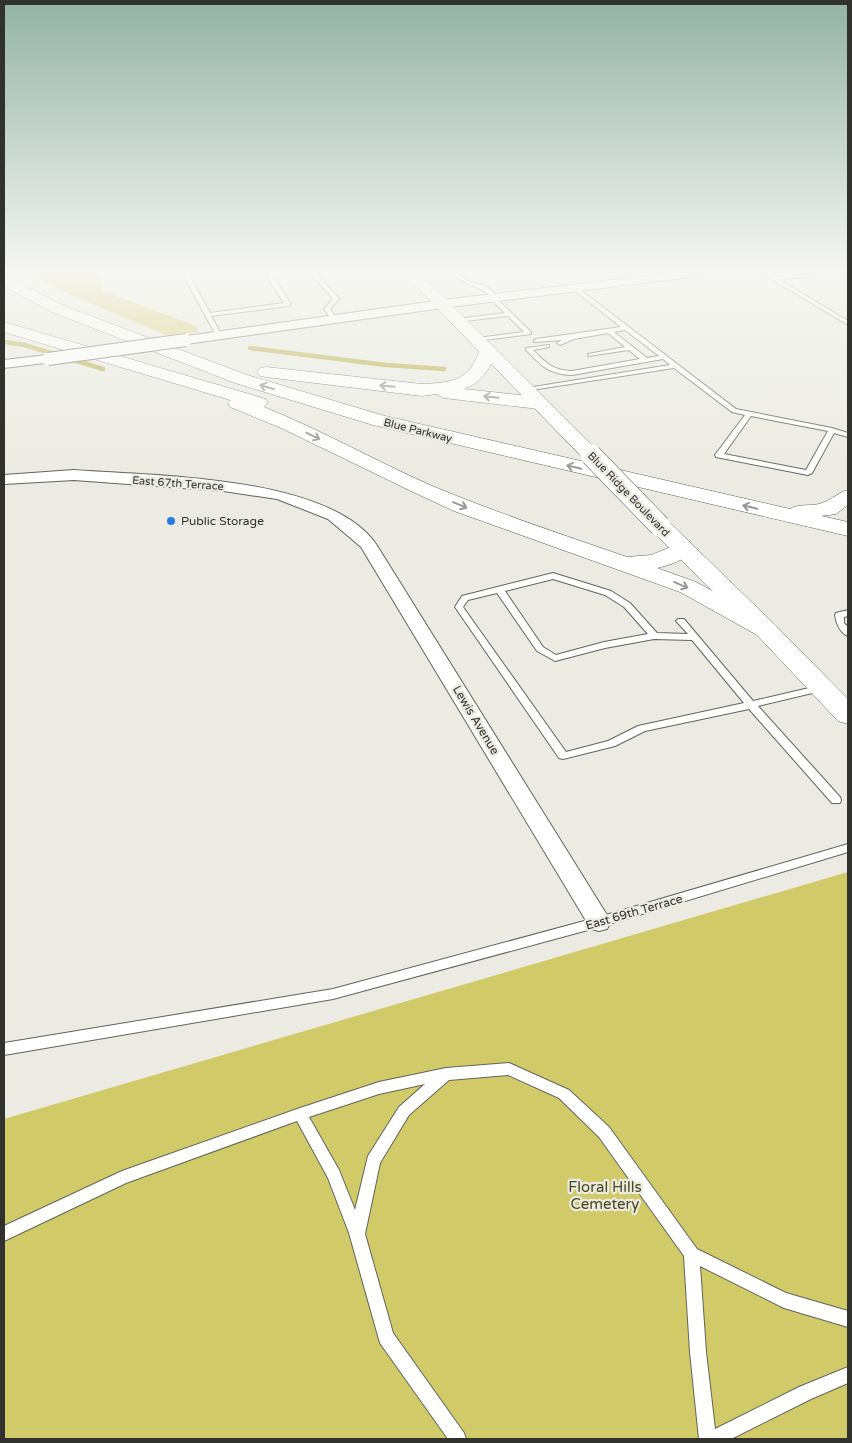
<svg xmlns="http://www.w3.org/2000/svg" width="852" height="1443" font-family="'Varela Round',sans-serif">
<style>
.green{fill:#d0cb68}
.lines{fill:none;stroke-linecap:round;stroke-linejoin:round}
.stream{stroke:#b5ae43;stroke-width:4.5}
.service-casing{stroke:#64635c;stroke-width:2}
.minor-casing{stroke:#64635c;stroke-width:2}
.secondary-casing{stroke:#64635c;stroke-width:1}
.trunk-casing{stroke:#64635c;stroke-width:1}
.service{fill:#fff;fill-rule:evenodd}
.minor{fill:#fff;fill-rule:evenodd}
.secondary{fill:#fff;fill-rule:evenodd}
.trunk{fill:#fff;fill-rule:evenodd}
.minor-bridge-casing{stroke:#64635c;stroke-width:14;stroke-linecap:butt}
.secondary-bridge-casing{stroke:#64635c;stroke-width:22;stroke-linecap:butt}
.minor-bridge{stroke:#fff;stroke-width:12}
.secondary-bridge{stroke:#fff;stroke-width:21}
.oneway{stroke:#989896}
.poi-dot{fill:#247ce6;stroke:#ebebe3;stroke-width:2}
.labels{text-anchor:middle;stroke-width:4.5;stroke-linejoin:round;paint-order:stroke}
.far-street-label{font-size:11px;fill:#31312e;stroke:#ebebe3}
.poi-label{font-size:12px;fill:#31312e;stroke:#ebebe3;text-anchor:start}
.street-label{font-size:12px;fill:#31312e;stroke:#ebebe3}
.near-park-label{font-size:15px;fill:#48461a;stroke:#ebebe3}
</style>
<rect width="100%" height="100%" fill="#ebebe3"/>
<g class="green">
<polygon points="29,273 98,273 103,291 196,326 199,332 166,335 62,291"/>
<polygon points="848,872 848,1439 4,1439 4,1119"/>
</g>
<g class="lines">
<g class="stream">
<polyline points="4,342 25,345 57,355"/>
<polyline points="250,348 386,365 444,369"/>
<polyline points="70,359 103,369"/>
</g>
<g class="service-casing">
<g id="service">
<polygon points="182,273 188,273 210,313 284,303 265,273 271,273 291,304 288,306 211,316 222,336 217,337"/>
<polygon points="314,273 320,273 318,275 339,299 330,309 337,319 336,320 332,320 324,309 333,299 313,276"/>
<path d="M453,273H459L467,281L486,286L498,296L499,297L497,299L531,332V334L475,341L474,340L477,338L524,332L508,316L456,322V320L458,319L505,313L490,298L491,296C476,283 466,288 453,273Z"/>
<polygon points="761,273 767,273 775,277 820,273 817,275 780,280 848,321 848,325"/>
<path d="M574,288H578L736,409L832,428L848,433V437L834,433L812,473L808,475L716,457L715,455L745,415L732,412L674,368L525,391V389L527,388L670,365L663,359L572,375C548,374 542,366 526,350V348L549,345V347L533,350C546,363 552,370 572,371L640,359L629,350L588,356V354L625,347L608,333L574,339L560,345L557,343L562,340L534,342V340L536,339L621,327L574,290ZM625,330L659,356L647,358L614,332ZM751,416L828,431L806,470L724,454Z"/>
<path d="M553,573L611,591L630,603L657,633L688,634L676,621L678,619H684L753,701L822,685L825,686L827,688L825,690L758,706L840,797L841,800L840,803H832L749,709L645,731L615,746L563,759L559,758L455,607L462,596ZM553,579L605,595L624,607L648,634L604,642L556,655L543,647L505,591ZM497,593L537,651L555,661L605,648L654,639L692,640L744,703L638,726L608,741L566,752L463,607L468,600Z"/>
<path d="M848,610V616L844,617V623L848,627V636C840,633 836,623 835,615L836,613Z"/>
<polygon points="848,844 848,852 599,927 333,999 4,1055 4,1043 333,989 599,917"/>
<path d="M509,1063L569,1090L609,1127L697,1249L786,1293L848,1311V1327L784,1308L700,1266L706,1352L715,1429L799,1387L848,1367V1383L811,1399L731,1439H699L690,1352L684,1256L599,1137L559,1098L508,1075L449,1080L409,1115L380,1163L365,1234L393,1333L464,1433L466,1439H448L380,1343L349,1233L328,1178L297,1121L126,1183L4,1241V1226L122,1171L300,1108L379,1082L446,1068ZM425,1084L399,1107L368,1156L355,1210L339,1170L309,1117L379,1094Z"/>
</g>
</g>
<g class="minor-casing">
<g id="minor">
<polygon points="673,273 704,273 698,276 442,308 186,344 180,340 186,336 442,300"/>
<polygon points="48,355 53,356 54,359 53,362 4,368 4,360"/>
<path d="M74,470C152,476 328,475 376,544L607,915L611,922L607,929L599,931L591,929L361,547L328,519L277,499L223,491L74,480L4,484V475Z"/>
</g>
</g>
<g class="secondary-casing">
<g id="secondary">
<polygon points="403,273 419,273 598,451 601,455 598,459 591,461 584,459"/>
<polygon points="660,519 668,521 775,625 848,699 848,724 838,721 757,635 652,531 649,526 652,521"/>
</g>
</g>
<g class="trunk-casing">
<g id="trunk">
<path d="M4,275L64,306L247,375L385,416L790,509C799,503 812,507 822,503C832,500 838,492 848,490V505L836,514L821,516L848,522V536L373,425L235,383L52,312L4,286Z"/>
<path d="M4,322L266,399L268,403L264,407C321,430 374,460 430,485C494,512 561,534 627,557L651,555L683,542L691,544L694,549C686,560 670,565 657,568L696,582L775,625L778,630L775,635L766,637L757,635L680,592L454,511L413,492L281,428L230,407L228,403L230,400L4,332Z"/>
<path d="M488,346L494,347L497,351C490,368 482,383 464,389L539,397L546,399L548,403L546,407L539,409L444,398L436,394L422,396L266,377L260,376L257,372L260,368L266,367L422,384C439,383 459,383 470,369C476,362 477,354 482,347Z"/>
</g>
</g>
<use href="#service" class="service"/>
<use href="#minor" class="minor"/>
<use href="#secondary" class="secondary"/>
<use href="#trunk" class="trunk"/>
<g class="minor-bridge-casing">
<polyline id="minor-bridge" points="48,359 186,340"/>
</g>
<g class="secondary-bridge-casing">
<polyline id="secondary-bridge" points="591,455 660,526"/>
</g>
<use href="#minor-bridge" class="minor-bridge"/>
<use href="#secondary-bridge" class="secondary-bridge"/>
</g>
<defs><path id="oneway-shaft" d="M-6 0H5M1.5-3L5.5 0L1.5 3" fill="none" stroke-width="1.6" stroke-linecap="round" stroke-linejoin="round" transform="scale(1.25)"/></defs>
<g class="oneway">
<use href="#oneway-shaft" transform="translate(387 386) rotate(-174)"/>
<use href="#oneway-shaft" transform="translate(267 387) rotate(-163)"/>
<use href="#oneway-shaft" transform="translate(491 397) rotate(-174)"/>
<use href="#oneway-shaft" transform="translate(313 436) rotate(26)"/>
<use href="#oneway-shaft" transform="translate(574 467) rotate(-167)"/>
<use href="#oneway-shaft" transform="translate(460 505) rotate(23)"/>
<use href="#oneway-shaft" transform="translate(750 507) rotate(-167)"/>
<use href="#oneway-shaft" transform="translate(681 585) rotate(24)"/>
</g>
<linearGradient id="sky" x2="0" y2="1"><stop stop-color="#93b2a6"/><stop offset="0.57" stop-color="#f6f6f2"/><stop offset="1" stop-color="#f6f6f2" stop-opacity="0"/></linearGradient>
<rect width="852" height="475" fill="url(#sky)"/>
<circle class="poi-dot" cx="171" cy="521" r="5"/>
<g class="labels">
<g class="far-street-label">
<text transform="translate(418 430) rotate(14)" y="4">Blue Parkway</text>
<text transform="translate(178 483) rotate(4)" y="4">East 67th Terrace</text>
<text transform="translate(629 494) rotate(46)" y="4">Blue Ridge Boulevard</text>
</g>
<g class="poi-label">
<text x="181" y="525">Public Storage</text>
</g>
<g class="street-label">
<text transform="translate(476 720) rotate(59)" y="4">Lewis Avenue</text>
<text transform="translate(634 912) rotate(-16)" y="4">East 69th Terrace</text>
</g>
<g class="near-park-label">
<text x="605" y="1192">Floral Hills<tspan x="605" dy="17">Cemetery</tspan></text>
</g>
</g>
<rect width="852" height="1443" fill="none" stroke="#31312e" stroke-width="10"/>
</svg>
